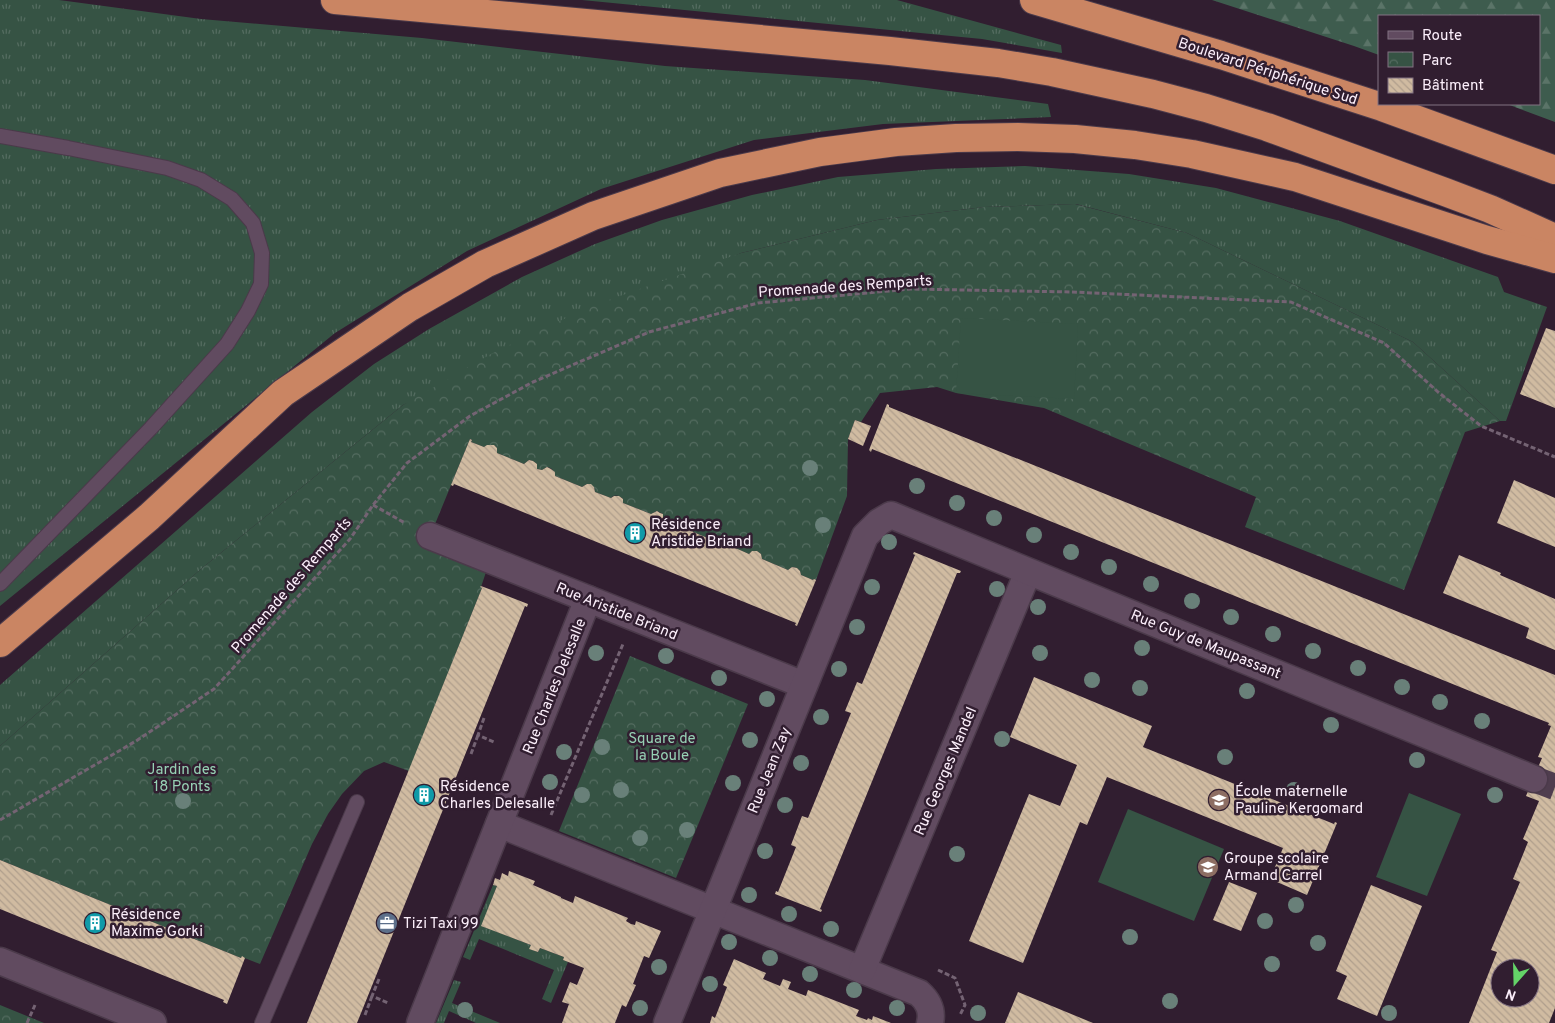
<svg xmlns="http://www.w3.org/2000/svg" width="1555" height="1023" font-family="Overpass,sans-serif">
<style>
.grass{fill:url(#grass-tufts)}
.forest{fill:url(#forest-firs)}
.park{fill:url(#park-crowns)}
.garden{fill:#365344}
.building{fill:url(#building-back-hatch);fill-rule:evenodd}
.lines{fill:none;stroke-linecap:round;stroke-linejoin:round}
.street-tunnel{stroke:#4f3d4e;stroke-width:26;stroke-dasharray:26 13;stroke-linecap:butt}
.lane-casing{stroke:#4b3a4a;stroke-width:16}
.street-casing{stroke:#4b3a4a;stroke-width:29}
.highway-casing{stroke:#4b3a4a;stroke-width:30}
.path{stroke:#746373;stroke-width:3;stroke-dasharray:5 2.5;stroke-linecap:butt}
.lane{stroke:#614b60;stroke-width:14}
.street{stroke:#614b60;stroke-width:26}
.highway{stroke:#ca8563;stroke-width:28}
.tree{fill:#698079}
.labels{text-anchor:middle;stroke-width:5;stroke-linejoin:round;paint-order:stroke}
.street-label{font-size:15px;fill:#fceffb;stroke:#311e30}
.poi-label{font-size:15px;fill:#fceffb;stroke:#311e30;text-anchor:start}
.park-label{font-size:15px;fill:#96d1b4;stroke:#311e30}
</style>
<defs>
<pattern id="grass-tufts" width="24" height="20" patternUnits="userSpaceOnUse" patternTransform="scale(1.25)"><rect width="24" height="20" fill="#365344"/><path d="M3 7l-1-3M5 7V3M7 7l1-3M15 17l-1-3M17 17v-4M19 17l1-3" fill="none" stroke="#546c60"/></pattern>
<pattern id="forest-firs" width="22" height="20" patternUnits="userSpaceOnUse" patternTransform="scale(1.25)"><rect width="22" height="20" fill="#3e5c4e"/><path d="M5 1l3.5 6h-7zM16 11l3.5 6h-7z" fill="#5b7468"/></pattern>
<pattern id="park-crowns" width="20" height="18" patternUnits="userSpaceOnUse" patternTransform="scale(1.25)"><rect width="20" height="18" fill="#365344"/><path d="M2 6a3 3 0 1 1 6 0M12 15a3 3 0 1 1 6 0" fill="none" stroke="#546c60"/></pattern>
<pattern id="building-back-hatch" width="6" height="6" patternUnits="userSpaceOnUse" patternTransform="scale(1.25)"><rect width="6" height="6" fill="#d0bba1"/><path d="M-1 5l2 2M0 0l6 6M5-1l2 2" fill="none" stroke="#af9e8c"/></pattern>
</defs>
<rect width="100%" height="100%" fill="#311e30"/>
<g class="grass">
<polygon points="0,0 59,0 201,19 422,38 665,66 865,80 1048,104 1051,117 883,124 754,140 601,189 467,251 335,333 0,606"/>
<polygon points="582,0 897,0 1061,45 1062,53 982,39"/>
<polygon points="1025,166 1129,174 1216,188 1340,221 1498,277 1504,292 1547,307 1506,421 1500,421 1413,342 1187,233 1076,204 984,207 877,220 741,253 403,405 201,569 0,746 0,685 312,412 374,364 429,329 522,277 595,244 662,220 752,195 838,177 936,169"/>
<polygon points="493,885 497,886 482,926 531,945 530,949 538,952 540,948 564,957 563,960 568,962 551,1003 542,999 554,970 479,939 470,960 463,957"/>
<polygon points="454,980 461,982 452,1003 500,1023 476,1023 449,1011 444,1023 436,1023"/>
</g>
<polygon class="forest" points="1212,0 1555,0 1555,122 1507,104 1539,104 1539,16 1379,16 1379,55 1354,46"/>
<g class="park">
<path d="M1075,204L1187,233L1413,342L1500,421L1465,432L1404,590L1245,527L1256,497L1044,408L956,393L937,387L880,393L861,422L855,420L848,439L847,496L816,580L814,579L813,580L801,575L800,571L797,568L792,567L788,570L762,559L761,554L757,551H752L749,554L733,547L732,543L728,539L723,540L720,543L693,532L692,527L690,524H684L680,527L663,519V514L657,511L651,514L623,503V499C619,495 614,494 611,498L595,492L594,487L587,484L582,487L555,476C554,470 552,468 547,467L542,470L537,469V464L533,461L529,460L524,464L497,453V448L494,445H488L484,447L471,442L472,440L470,439L426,546L486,572L481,587L482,588L409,771L384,762L364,771L342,794L328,814L312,844L260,964L242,957L241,958L0,860V746L201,569L403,405L491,354L589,307L741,253L877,220L984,207Z"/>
<polygon points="630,656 748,704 676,878 559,831"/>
<polygon points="0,1005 44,1023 0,1023"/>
</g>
<g class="garden">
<polygon points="961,318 1078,324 1074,399 956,393"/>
<polygon points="1409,793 1461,814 1427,896 1376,877"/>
<polygon points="1128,809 1224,849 1194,921 1098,882"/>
</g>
<g class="building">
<polygon points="1546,328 1555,331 1555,408 1520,394"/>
<path d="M887,404L889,405V407L1555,675V1008L1549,1023H1469L1497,952L1491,950L1520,882L1513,879L1528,842L1523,839L1539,801L1526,796L1542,758L1538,757L1551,726L1548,725L1549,723L872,449L871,452L869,450ZM1500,968H1530V998H1500Z"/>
<polygon points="855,420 871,426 863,446 848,439"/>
<polygon points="470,439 472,440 471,442 484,447 487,445 494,445 497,448 497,453 524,464 529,460 533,461 537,464 537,469 542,470 547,467 551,469 555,472 555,476 582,487 587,484 591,484 594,487 595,492 611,498 614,496 619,496 623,499 623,503 651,514 657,511 660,513 663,514 663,519 680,527 684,524 690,524 692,527 693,532 720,543 723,540 728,539 732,543 733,547 749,554 752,551 757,551 761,554 762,559 788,570 792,567 797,568 800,571 801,575 813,580 814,579 816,580 797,626 795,625 796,623 759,608 454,484 453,486 451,485"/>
<polygon points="1514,480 1555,498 1555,547 1497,523"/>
<polygon points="914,552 961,571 960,573 957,573 820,909 822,910 821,912 775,894 776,891 778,892 796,847 791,845 802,816 808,818 851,713 845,711 857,682 862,684 915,555 913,554"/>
<polygon points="1459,555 1501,573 1500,575 1555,599 1555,650 1526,638 1529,628 1443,593"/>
<polygon points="481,586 528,604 527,607 525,606 357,1023 307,1023 482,588 480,587"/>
<polygon points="1034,677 1152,726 1143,747 1334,824 1335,822 1337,823 1307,895 1270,879 1283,848 1107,777 1087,825 1080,822 1023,963 969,941 1029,794 1060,806 1077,765 1010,737"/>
<polygon points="0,860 241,958 242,956 245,958 227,1004 223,1002 224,1000 0,909"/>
<polygon points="509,871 535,881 533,885 561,897 561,898 573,903 575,896 628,918 626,921 631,924 635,925 636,921 661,931 649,958 644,956 633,984 636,985 626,1007 622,1005 615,1023 562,1023 569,1004 562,1002 570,982 577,985 584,968 563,960 564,957 540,948 538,952 529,949 531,945 481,926 497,886 493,885 495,878 500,880 502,873 508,876"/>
<polygon points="1229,882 1257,893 1241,931 1213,920"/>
<polygon points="1371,885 1422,906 1377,1016 1337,999 1347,976 1336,971"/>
<polygon points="734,959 766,973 763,979 780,986 783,979 791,982 788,989 806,996 808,990 859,1010 856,1016 867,1020 868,1018 872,1020 873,1016 891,1023 710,1023 712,1016 715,1018 727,987 723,985"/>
<polygon points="1018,992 1093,1023 1005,1023"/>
</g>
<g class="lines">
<polyline class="street-tunnel" points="1534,779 1555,787"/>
<g class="lane-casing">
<g id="lane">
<polyline points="0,136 68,148 167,168 201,180 232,199 253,223 262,253 261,284 248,311 227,344 151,428 0,584"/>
<polyline points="262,1023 357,802"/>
</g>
</g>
<g class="street-casing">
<g id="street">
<polyline points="430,536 804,685"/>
<path d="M499,824L919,993C928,1001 933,1010 930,1023"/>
<polyline points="0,961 153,1023"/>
<polyline points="862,970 1028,572"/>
<polyline points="420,1023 588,599"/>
<polyline points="667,1023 865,536 879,522 891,515 1534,779"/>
</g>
</g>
<g class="highway-casing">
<g id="highway">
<polyline points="335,0 890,51 998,63 1052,72 1153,94 1206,108 1267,127 1445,192 1490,209 1555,238"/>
<polyline points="1034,0 1221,55 1382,107 1555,170"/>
<polyline points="0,643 149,517 283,393 410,307 485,264 593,216 720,173 820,152 896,142 956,138 1018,137 1075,139 1135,145 1192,154 1295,177 1487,240 1555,259"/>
</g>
</g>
<g class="path">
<polyline points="373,505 405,523"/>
<polyline points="484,718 478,735 494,742"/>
<polyline points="471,754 478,735"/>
<polyline points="551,815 623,644"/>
<polyline points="0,820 136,741 214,689 350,539 373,505 407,463 470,416 533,382 649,332 758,303 910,289 1072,292 1291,302 1384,343 1438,392 1481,426 1555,457"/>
<polyline points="938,970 955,978 965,1005 960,1015"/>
<polyline points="379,979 372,996 388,1003"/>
<polyline points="365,1015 372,996"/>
<polyline points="27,1023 35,1005"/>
</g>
<use href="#lane" class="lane"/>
<use href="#street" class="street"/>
<use href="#highway" class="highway"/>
</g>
<g class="tree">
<circle cx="810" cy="468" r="8"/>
<circle cx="917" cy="486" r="8"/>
<circle cx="957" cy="503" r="8"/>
<circle cx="994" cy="518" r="8"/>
<circle cx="823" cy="525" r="8"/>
<circle cx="1034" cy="535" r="8"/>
<circle cx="889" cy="542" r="8"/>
<circle cx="1071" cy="552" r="8"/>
<circle cx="1109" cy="567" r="8"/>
<circle cx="1151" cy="584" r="8"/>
<circle cx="872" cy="587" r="8"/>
<circle cx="997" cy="589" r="8"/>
<circle cx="1192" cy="601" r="8"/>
<circle cx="1038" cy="607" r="8"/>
<circle cx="1231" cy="617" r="8"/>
<circle cx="857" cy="627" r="8"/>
<circle cx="1273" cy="634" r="8"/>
<circle cx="1142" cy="648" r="8"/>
<circle cx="1313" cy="651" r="8"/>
<circle cx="596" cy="653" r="8"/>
<circle cx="1040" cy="653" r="8"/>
<circle cx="666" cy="656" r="8"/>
<circle cx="1358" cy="668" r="8"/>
<circle cx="839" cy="669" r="8"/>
<circle cx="719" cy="678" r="8"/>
<circle cx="1092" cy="680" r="8"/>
<circle cx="1402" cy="687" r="8"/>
<circle cx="1140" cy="688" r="8"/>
<circle cx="1247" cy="691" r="8"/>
<circle cx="767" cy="699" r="8"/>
<circle cx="1440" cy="702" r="8"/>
<circle cx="821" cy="717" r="8"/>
<circle cx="1482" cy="721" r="8"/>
<circle cx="1331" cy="725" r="8"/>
<circle cx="1002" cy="739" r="8"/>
<circle cx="750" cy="740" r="8"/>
<circle cx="602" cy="747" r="8"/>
<circle cx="564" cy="752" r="8"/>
<circle cx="1225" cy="757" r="8"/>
<circle cx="1417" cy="760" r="8"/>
<circle cx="801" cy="763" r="8"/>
<circle cx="550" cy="782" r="8"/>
<circle cx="733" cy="783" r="8"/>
<circle cx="621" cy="790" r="8"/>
<circle cx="1294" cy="790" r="8"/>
<circle cx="582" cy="795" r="8"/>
<circle cx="1495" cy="795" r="8"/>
<circle cx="183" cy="801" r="8"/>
<circle cx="785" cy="805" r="8"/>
<circle cx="687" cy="830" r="8"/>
<circle cx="640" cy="838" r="8"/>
<circle cx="765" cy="851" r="8"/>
<circle cx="957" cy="854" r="8"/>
<circle cx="749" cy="895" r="8"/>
<circle cx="1296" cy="905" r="8"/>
<circle cx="789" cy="914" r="8"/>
<circle cx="1265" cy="921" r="8"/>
<circle cx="831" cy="929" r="8"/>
<circle cx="1130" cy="937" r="8"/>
<circle cx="729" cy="942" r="8"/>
<circle cx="1318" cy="943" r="8"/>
<circle cx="770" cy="958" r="8"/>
<circle cx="1272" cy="964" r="8"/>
<circle cx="659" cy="967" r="8"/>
<circle cx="810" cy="974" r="8"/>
<circle cx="710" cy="984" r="8"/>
<circle cx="854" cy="990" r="8"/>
<circle cx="1170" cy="1001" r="8"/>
<circle cx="640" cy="1008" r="8"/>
<circle cx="897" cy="1008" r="8"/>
<circle cx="465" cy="1010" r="8"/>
<circle cx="978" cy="1013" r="8"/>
<circle cx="1389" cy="1013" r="8"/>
</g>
<defs>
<g id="building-disc" transform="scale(1.125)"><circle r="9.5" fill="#0f9aa8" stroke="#311e30"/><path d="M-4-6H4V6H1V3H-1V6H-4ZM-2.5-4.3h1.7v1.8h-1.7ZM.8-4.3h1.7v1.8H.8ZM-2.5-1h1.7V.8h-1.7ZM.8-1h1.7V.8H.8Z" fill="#fff"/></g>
<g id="school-disc" transform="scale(1.125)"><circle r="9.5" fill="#8d6e63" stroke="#311e30"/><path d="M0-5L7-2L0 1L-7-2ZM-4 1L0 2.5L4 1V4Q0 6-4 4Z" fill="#fff"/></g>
<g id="office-disc" transform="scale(1.125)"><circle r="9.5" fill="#5c6f8a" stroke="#311e30"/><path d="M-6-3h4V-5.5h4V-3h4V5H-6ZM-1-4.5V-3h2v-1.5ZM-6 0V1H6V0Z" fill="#fff"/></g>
</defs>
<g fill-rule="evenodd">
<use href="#building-disc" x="635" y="533"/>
<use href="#building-disc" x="424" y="795"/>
<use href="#school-disc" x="1219" y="800"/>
<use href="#school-disc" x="1208" y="867"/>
<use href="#building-disc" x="95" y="923"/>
<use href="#office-disc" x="387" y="923"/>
</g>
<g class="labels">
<g class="street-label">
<text transform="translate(1268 71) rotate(18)" y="5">Boulevard Périphérique Sud</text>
<text transform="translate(845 286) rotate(-4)" y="5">Promenade des Remparts</text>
<text transform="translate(291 585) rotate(-49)" y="5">Promenade des Remparts</text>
<text transform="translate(617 611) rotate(22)" y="5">Rue Aristide Briand</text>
<text transform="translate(1206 644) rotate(22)" y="5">Rue Guy de Maupassant</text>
<text transform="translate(554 686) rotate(-68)" y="5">Rue Charles Delesalle</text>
<text transform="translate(769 770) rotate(-68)" y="5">Rue Jean Zay</text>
<text transform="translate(945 771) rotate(-67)" y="5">Rue Georges Mandel</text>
</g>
<g class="poi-label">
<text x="651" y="529">Résidence<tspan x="651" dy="17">Aristide Briand</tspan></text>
<text x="440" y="791">Résidence<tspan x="440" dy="17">Charles Delesalle</tspan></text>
<text x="1235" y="796">École maternelle<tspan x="1235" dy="17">Pauline Kergomard</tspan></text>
<text x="1224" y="863">Groupe scolaire<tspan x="1224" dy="17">Armand Carrel</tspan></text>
<text x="111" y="919">Résidence<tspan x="111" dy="17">Maxime Gorki</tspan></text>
<text x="403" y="928">Tizi Taxi 99</text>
</g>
<g class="park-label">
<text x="662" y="743">Square de<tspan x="662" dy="17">la Boule</tspan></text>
<text x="182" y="774">Jardin des<tspan x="182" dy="17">18 Ponts</tspan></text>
</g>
</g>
<rect x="1378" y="15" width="162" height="90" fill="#311e30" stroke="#827281"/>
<rect x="1388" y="31" width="25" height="8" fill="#614b60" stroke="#827281"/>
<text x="1422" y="40" font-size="15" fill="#fceffb">Route</text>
<rect x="1388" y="52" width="25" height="15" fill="url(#park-crowns)" stroke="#827281"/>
<text x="1422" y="65" font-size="15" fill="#fceffb">Parc</text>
<rect x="1388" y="78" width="25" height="15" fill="url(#building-back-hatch)" stroke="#827281"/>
<text x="1422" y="90" font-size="15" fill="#fceffb">Bâtiment</text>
<g transform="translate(1515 983) rotate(200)"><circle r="24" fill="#311e30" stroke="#827281"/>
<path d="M0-4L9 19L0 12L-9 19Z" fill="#64d468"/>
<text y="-8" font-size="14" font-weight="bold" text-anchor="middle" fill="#fceffb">N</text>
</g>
</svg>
